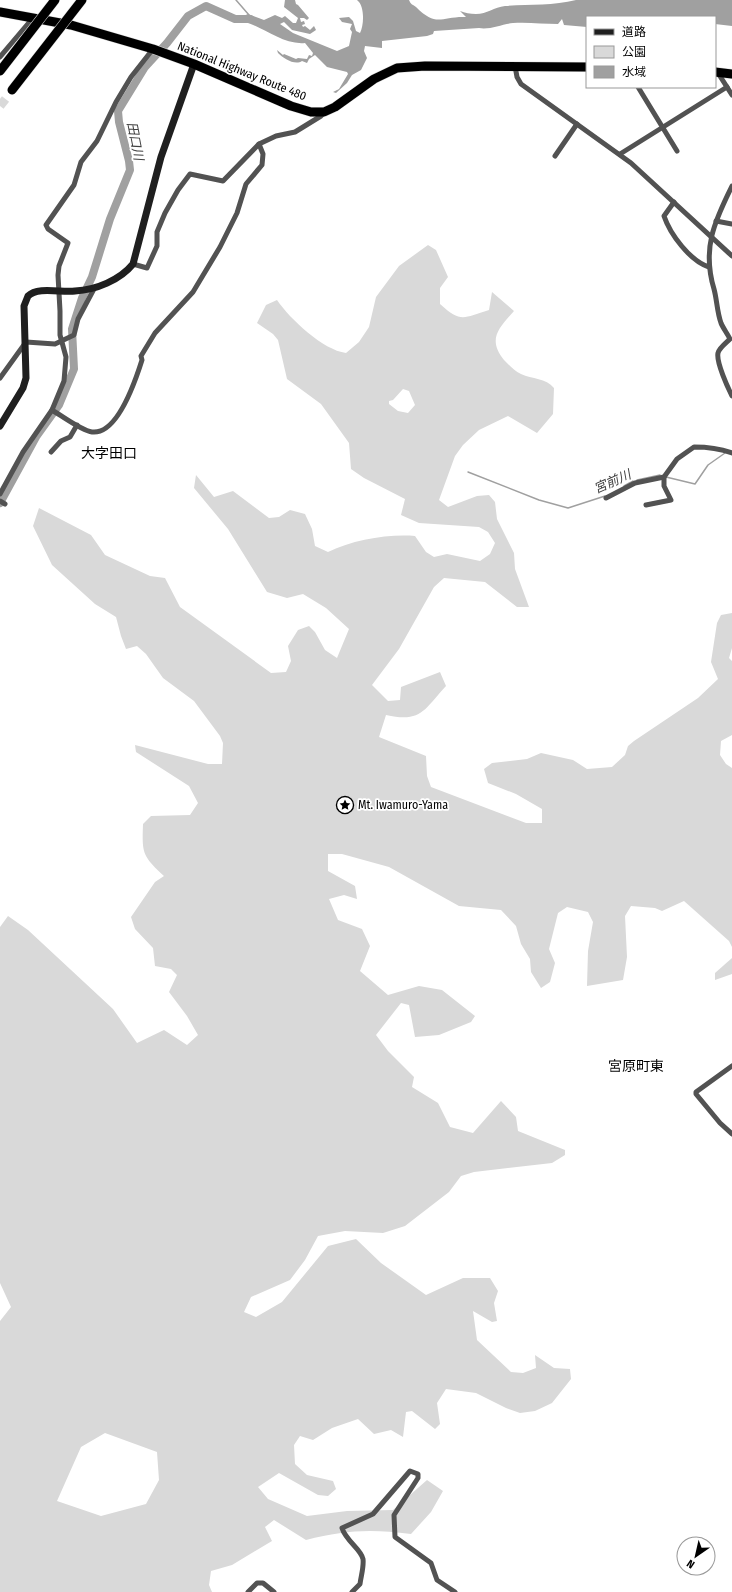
<svg xmlns="http://www.w3.org/2000/svg" width="732" height="1592" font-family="'Fira Sans Condensed','Noto Sans JP',sans-serif">
<style>
.green{fill:#d9d9d9;fill-rule:evenodd}
.water{fill:#a0a0a0}
.lines{fill:none;stroke-linecap:round;stroke-linejoin:round}
.stream{stroke:#a0a0a0;stroke-width:1.5}
.river{stroke:#a0a0a0;stroke-width:8}
.highway-tunnel{stroke:#d9d9d9;stroke-width:9;stroke-dasharray:9 4.5;stroke-linecap:butt}
.highway-casing{stroke:#dbdbdb;stroke-width:10}
.street{stroke:#525252;stroke-width:5}
.secondary{stroke:#1f1f1f;stroke-width:7}
.highway{stroke:#000;stroke-width:9}
.highway-bridge-casing{stroke:#dbdbdb;stroke-width:10;stroke-linecap:butt}
.highway-bridge{stroke:#000;stroke-width:9}
.labels{text-anchor:middle;stroke-width:3.5;stroke-linejoin:round;paint-order:stroke}
.street-label{font-size:12px;fill:#000;stroke:#fff}
.poi-label{font-size:12px;fill:#000;stroke:#fff;text-anchor:start}
.water-label{font-size:13px;font-style:italic;fill:#414141;stroke:#fff}
.quarter-label{font-size:14px;fill:#000;stroke:#fff}
</style>
<rect width="100%" height="100%" fill="#fff"/>
<g class="green">
<path d="M428,245L436,250L448,277L440,288V304C461,323 463,318 489,310L492,292L514,311C499,328 487,339 504,360C509,365 514,371 521,374C532,379 546,378 554,388L553,414L537,433L508,416L479,430L463,445L455,456L439,500L448,507L477,496L489,495L495,502L497,519L514,553L515,569L529,607H517L485,582L444,578L434,587L399,649L372,685L388,701L400,700L401,687L440,672L446,686C424,710 421,723 386,715L379,737L426,756L427,776L431,787L526,823H542V809L516,794L488,783L484,769L492,763L527,759L541,753L573,760L587,769L612,767L625,755L628,746L634,741L698,698L718,679L711,662L717,623L721,615L732,613V648L729,658L732,661V735L721,741L720,755L726,764L732,768V947L729,941L684,901L662,911L655,908L631,906L625,916L627,957L623,980L587,986L588,951L593,922L588,912L567,907L558,913L549,949L555,963L550,982L541,988L531,972L530,959L521,944L516,926L501,910L459,906L389,867L342,854H328V871L355,886L357,899L344,895L329,899L338,920L362,929L370,946L360,971L388,995L419,986L442,990L475,1016L471,1022L439,1035L415,1037L409,1005L401,1003L376,1035L388,1051L414,1077L412,1087L438,1103L450,1127L473,1133L501,1101L516,1117L518,1131L565,1150V1155L552,1163L474,1172L461,1176L449,1192L405,1226L383,1233L345,1231L318,1236L305,1260L290,1280L251,1297L244,1312L256,1317L282,1302L328,1246L356,1239L381,1263L426,1295L463,1278H490L498,1291L494,1303L497,1321L492,1322L473,1311L477,1340L511,1372L523,1373L536,1368L535,1355L554,1368L570,1369L571,1379L552,1403L535,1411L520,1413L506,1408L476,1393L446,1389L437,1403L440,1424L435,1429L412,1411L406,1412L403,1437L391,1430L374,1434L358,1419L332,1428L313,1440L300,1436L294,1445L295,1464L307,1475L333,1481L336,1489L328,1496L318,1495L279,1473L258,1487L268,1499L307,1516L347,1511L393,1510L427,1480L443,1491L431,1512L411,1534C371,1529 345,1530 306,1540L274,1520L265,1527L272,1541L232,1565L211,1571L209,1585L212,1592H0V1321L11,1307L0,1283V927L8,916L28,930L113,1009L137,1043L164,1030L187,1045L198,1035L187,1016L169,992L177,975L171,969L155,966L153,948L135,929L131,917L155,882L164,876C142,856 142,853 143,824L151,816L190,815L198,803L189,786L136,752L135,745L208,764H222L223,743L220,736L194,701L163,678L146,654L137,646L126,649L121,636L116,617L95,604L52,565L33,526L39,508L91,535L105,555L150,576L165,578L180,607L271,673L286,672L291,661L288,646L298,630L309,626L315,632L325,650L337,658L349,629L326,608L303,594L287,598L267,592L228,529L194,488L196,475L214,497L233,491L269,518L279,517L290,510L305,514L312,529L315,546L328,552C353,540 387,534 415,536L426,552L434,557L447,554L480,561L490,554L495,543L488,532L479,527L419,523L401,515L405,499L364,478L351,469L349,443L321,404L287,379L278,340L273,334L257,323L266,305L277,300C290,319 323,350 346,353L359,342L369,327L376,297L399,266ZM403,389L409,391L415,405L408,413L398,411L389,404V401L393,400ZM105,1433L157,1452L159,1480L146,1504L101,1516L57,1501L81,1447Z"/>
<polygon points="732,958 732,974 715,980 715,973"/>
</g>
<path class="water" d="M285,0H295L296,4L298,5L309,18L307,20L304,18H300L301,22L304,21L305,24L302,25L303,27L305,26L310,30L314,26L316,30L310,34L292,30L284,22L280,24L293,33L337,51L349,46L352,32L350,29L352,24L342,22L339,18L349,17L353,21L356,31L360,33C364,25 365,6 357,0H409C411,5 412,4 416,7C437,28 441,16 466,17L460,11C465,13 470,14 476,14C487,14 494,7 505,6C528,4 553,6 576,0H732V26L715,24V17H587V27L564,25L562,19L558,24C543,24 528,22 513,23C502,24 490,30 479,28L434,31L433,34L427,36L382,41V48L365,46L364,51L367,58L361,70L352,75L347,83L336,93L333,92L339,89L348,74L347,72L327,67L315,55L309,59L307,63L302,61C295,66 283,58 278,53L277,50L283,55L284,54L296,59L298,58L307,59L309,55L312,56L313,53L305,43C284,45 266,29 248,23L247,21L244,22L238,21L241,17L248,14L264,20L275,15L282,18L285,16L293,23H296L298,18L284,7Z"/>
<g class="lines">
<g class="stream">
<polyline points="236,0 249,15"/>
<polyline points="468,472 539,500 568,508 605,496"/>
<polyline points="666,477 695,484 708,465 725,453"/>
<polyline points="637,480 660,475"/>
<polyline points="624,486 633,481"/>
</g>
<polyline class="river" points="0,503 36,437 59,405 74,369 72,329 82,298 92,277 110,219 130,170 129,161 119,122 118,111 145,67 167,43 188,16 206,6 235,19 250,19"/>
<polyline class="highway-tunnel" points="0,106 7,97"/>
<g class="highway-casing">
<g id="highway">
<polyline points="0,12 71,25 153,49 194,64 291,106 311,112 324,112 335,107 374,79 397,68 425,66 587,67"/>
<polyline points="715,72 732,74"/>
</g>
</g>
<g class="street">
<polyline points="0,57 32,19"/>
<polyline points="515,66 517,77 521,84 631,163 732,256"/>
<polyline points="718,73 732,95"/>
<polyline points="638,87 677,151"/>
<polyline points="620,154 727,87"/>
<polyline points="555,156 577,124"/>
<path d="M732,186C714,222 702,249 714,289C717,300 717,312 721,323C723,328 727,333 730,339C727,342 719,348 718,353C716,362 728,388 732,396"/>
<path d="M674,202L664,216C670,234 690,261 709,267"/>
<polyline points="716,221 732,224"/>
<polyline points="133,264 147,268 157,246 157,232 165,213 178,190 190,174 223,181 259,144 276,136 295,132 321,116 324,112"/>
<polyline points="0,378 26,342 55,344 74,335 78,319 95,287"/>
<path d="M52,410C62,416 82,431 92,432C118,435 136,379 142,360L141,356L155,333L193,292L220,247L237,213L246,184L262,165L263,154L259,144"/>
<polyline points="51,452 61,441 70,437 77,425"/>
<polyline points="0,494 23,452 52,410 64,381 66,357 60,335 60,311 58,275 59,266 68,243 48,229 46,225 74,185 81,162 97,141 116,102 131,77 153,49"/>
<path d="M606,498L635,483L664,477L677,459L694,447C707,447 721,449 732,453"/>
<polyline points="0,501 5,504"/>
<polyline points="646,505 671,500 664,486 664,477"/>
<polyline points="732,1066 696,1092 696,1094 720,1123 732,1134"/>
<polyline points="248,1592 257,1583 263,1583 274,1592"/>
<path d="M352,1592L360,1584C361,1576 364,1567 363,1559C361,1549 346,1541 342,1528L373,1514L410,1471L418,1474V1478L394,1515L395,1537L431,1563L437,1580L455,1592"/>
</g>
<path class="secondary" d="M0,426L23,388L26,378L24,306L28,296C38,286 62,293 75,291C96,290 120,280 133,264L161,157L194,64"/>
<use href="#highway" class="highway"/>
<g class="highway-bridge-casing">
<g id="highway-bridge">
<polyline points="0,71 55,0"/>
<polyline points="12,90 82,0"/>
</g>
</g>
<use href="#highway-bridge" class="highway-bridge"/>
</g>
<defs>
<g id="sight-ring" transform="scale(0.9)"><circle r="9.5" fill="#fff" stroke="#000" stroke-width="1.5"/><path d="M0-6L1.8-2.2L6-1.7L2.9 1.2L3.7 5.4L0 3.3L-3.7 5.4L-2.9 1.2L-6-1.7L-1.8-2.2Z" fill="#000"/></g>
</defs>
<g fill-rule="evenodd">
<use href="#sight-ring" x="345" y="805"/>
</g>
<g class="labels">
<g class="street-label">
<text transform="translate(242 71) rotate(22)" y="4">National Highway Route 480</text>
</g>
<g class="poi-label">
<text x="358" y="809">Mt. Iwamuro-Yama</text>
</g>
<g class="water-label">
<text transform="translate(136 141) rotate(79)" y="5">田口川</text>
<text transform="translate(612 481) rotate(-24)" y="5">宮前川</text>
</g>
<g class="quarter-label">
<text x="109" y="458">大字田口</text>
<text x="636" y="1071">宮原町東</text>
</g>
</g>
<rect x="586" y="16" width="130" height="72" fill="#ffffff" stroke="#999999"/>
<rect x="594" y="29" width="20" height="6" fill="#1f1f1f" stroke="#999999"/>
<text x="622" y="36" font-size="12" fill="#000000">道路</text>
<rect x="594" y="46" width="20" height="12" fill="#d9d9d9" stroke="#999999"/>
<text x="622" y="56" font-size="12" fill="#000000">公園</text>
<rect x="594" y="66" width="20" height="12" fill="#a0a0a0" stroke="#999999"/>
<text x="622" y="76" font-size="12" fill="#000000">水域</text>
<g transform="translate(696 1556) rotate(214)"><circle r="19" fill="#ffffff" stroke="#999999"/>
<path d="M0-3L7 15L0 10L-7 15Z" fill="#000000"/>
<text y="-6" font-size="11" font-weight="bold" text-anchor="middle" fill="#000000">N</text>
</g>
</svg>
